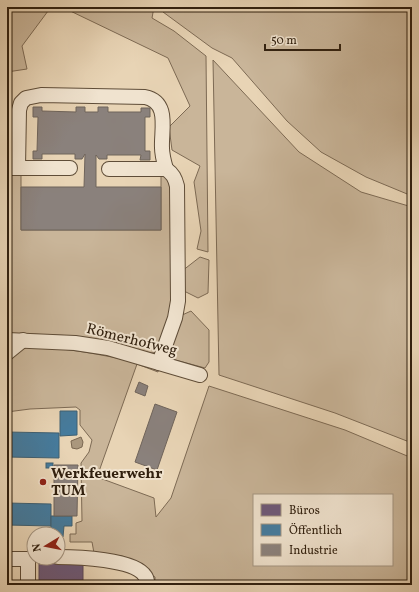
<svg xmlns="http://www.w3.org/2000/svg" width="419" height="592" font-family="Vollkorn,serif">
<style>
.green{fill:#c9b599;stroke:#7d6a54;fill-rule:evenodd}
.water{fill:#aa977d;stroke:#7a6751}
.offices{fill:#6d597a;stroke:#5b485a}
.public{fill:#457b9d;stroke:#3f6072}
.industry{fill:#8a817c;stroke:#6f645b}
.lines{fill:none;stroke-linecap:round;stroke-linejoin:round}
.minor-casing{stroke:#5f4d38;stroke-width:16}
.minor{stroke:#f0e3cf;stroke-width:14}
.poi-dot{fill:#8f2418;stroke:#f0e3cf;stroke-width:1.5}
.labels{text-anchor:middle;stroke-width:4;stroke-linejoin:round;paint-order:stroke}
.street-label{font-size:15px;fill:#31200f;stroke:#f0e3cf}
.poi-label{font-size:15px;font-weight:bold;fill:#31200f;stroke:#f0e3cf;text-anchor:start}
</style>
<rect width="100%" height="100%" fill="#e8d4b5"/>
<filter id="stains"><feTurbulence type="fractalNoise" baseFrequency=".005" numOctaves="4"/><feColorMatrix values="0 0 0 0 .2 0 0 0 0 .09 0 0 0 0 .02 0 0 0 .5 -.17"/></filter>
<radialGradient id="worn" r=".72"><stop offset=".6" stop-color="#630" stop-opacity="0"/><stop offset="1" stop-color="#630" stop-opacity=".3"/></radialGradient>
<g class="green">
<polygon points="7,7 51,7 22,46 27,69 7,72"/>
<polygon points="62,7 154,7 152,18 174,31 206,56 208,252 197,249 201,231 194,182 200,166 172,150 169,127 190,106 168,58"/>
<polygon points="163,7 412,7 412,196 366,177 321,152 287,121 232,58 212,48 163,12"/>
<polygon points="213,60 299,152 361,192 412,207 412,443 335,413 219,375"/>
<polygon points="7,173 21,173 21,230 161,230 161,174 171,179 174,305 159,352 151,353 76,336 7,333"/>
<polygon points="200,257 209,260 208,293 198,298 182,290 182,271"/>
<polygon points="191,311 209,330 209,362 205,368 168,358 180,316"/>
<path d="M31,346C75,349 117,357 159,368L158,372L137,364L97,477L154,498L156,517L171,498L209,386L345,430L412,458V585H155V577L122,556L94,553L92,542H70V534H76V523L82,521L81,463L89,452L92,440L80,425V410L76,407L30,409L7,412V354ZM254,495H392V565H254Z"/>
</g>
<polygon class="water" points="81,437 83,442 82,447 77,449 72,448 71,441"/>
<rect class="offices" x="39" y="563" width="44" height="22"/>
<g class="public">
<polygon points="60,411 77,411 77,435 60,436"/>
<polygon points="7,432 59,433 59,458 7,457"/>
<rect x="46" y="463" width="7" height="5"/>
<polygon points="7,503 51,504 51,526 7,525"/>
<polygon points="51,516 72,516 72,526 64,526 63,537 58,537 58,534 51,534"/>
</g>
<g class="industry">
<polygon points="33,107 42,107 42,111 76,112 76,107 85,107 85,112 98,112 98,107 108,107 108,112 141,112 141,108 150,108 150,117 145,117 145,151 150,151 150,160 140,160 141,155 107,155 107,159 99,159 96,155 96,187 161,187 161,230 21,230 21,187 84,187 85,154 82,159 75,159 75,154 42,154 42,159 33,159 33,151 37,151 38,117 33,117"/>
<polygon points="139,382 148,386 145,396 135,392"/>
<polygon points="155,404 177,412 157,470 135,462"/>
<polygon points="54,465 78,465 77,516 54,516"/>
<rect x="93" y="583" width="44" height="2"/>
</g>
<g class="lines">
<g class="minor-casing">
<g id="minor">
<path d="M18,167L19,110L21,103L26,98L41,95L145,97C170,102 161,130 162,148C162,155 164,162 166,169"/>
<polyline points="7,168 70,168"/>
<path d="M109,169H166C173,174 175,178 177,186L178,301L175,318L159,363"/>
<polyline points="7,340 75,343 108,348 200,375"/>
<polyline points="7,353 23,340"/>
<path d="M58,557C76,557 135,559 145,576C147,578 147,582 148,585"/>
<polyline points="7,559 28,559 28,585"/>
</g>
</g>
<use href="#minor" class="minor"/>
</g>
<circle class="poi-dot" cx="43" cy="482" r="4"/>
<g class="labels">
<g class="street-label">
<text transform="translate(132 339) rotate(14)" y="5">Römerhofweg</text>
</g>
<g class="poi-label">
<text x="51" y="478">Werkfeuerwehr<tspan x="51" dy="17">TUM</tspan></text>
</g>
</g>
<rect width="419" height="592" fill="none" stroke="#e8d4b5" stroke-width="24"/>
<rect x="8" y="8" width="403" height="576" fill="none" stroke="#31200f" stroke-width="2"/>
<rect x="12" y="12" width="395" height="568" fill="none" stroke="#31200f"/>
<rect x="253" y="494" width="140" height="72" fill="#f0e3cf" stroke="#a49582"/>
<rect x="261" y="504" width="20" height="12" fill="#6d597a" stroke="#a49582"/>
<text x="289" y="514" font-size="12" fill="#31200f">Büros</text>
<rect x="261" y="524" width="20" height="12" fill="#457b9d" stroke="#a49582"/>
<text x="289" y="534" font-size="12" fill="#31200f">Öffentlich</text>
<rect x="261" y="544" width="20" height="12" fill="#8a817c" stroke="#a49582"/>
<text x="289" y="554" font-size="12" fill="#31200f">Industrie</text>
<g transform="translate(46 546) rotate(260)"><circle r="19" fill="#f0e3cf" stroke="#a49582"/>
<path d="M0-3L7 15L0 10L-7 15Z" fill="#8f2418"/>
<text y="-6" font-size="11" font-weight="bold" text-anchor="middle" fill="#31200f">N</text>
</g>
<path d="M265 44v6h75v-6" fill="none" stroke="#31200f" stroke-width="2"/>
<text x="271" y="44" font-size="12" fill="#31200f" stroke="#f0e3cf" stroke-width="3" paint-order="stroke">50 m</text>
<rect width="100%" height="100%" filter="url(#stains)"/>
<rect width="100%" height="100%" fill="url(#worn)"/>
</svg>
